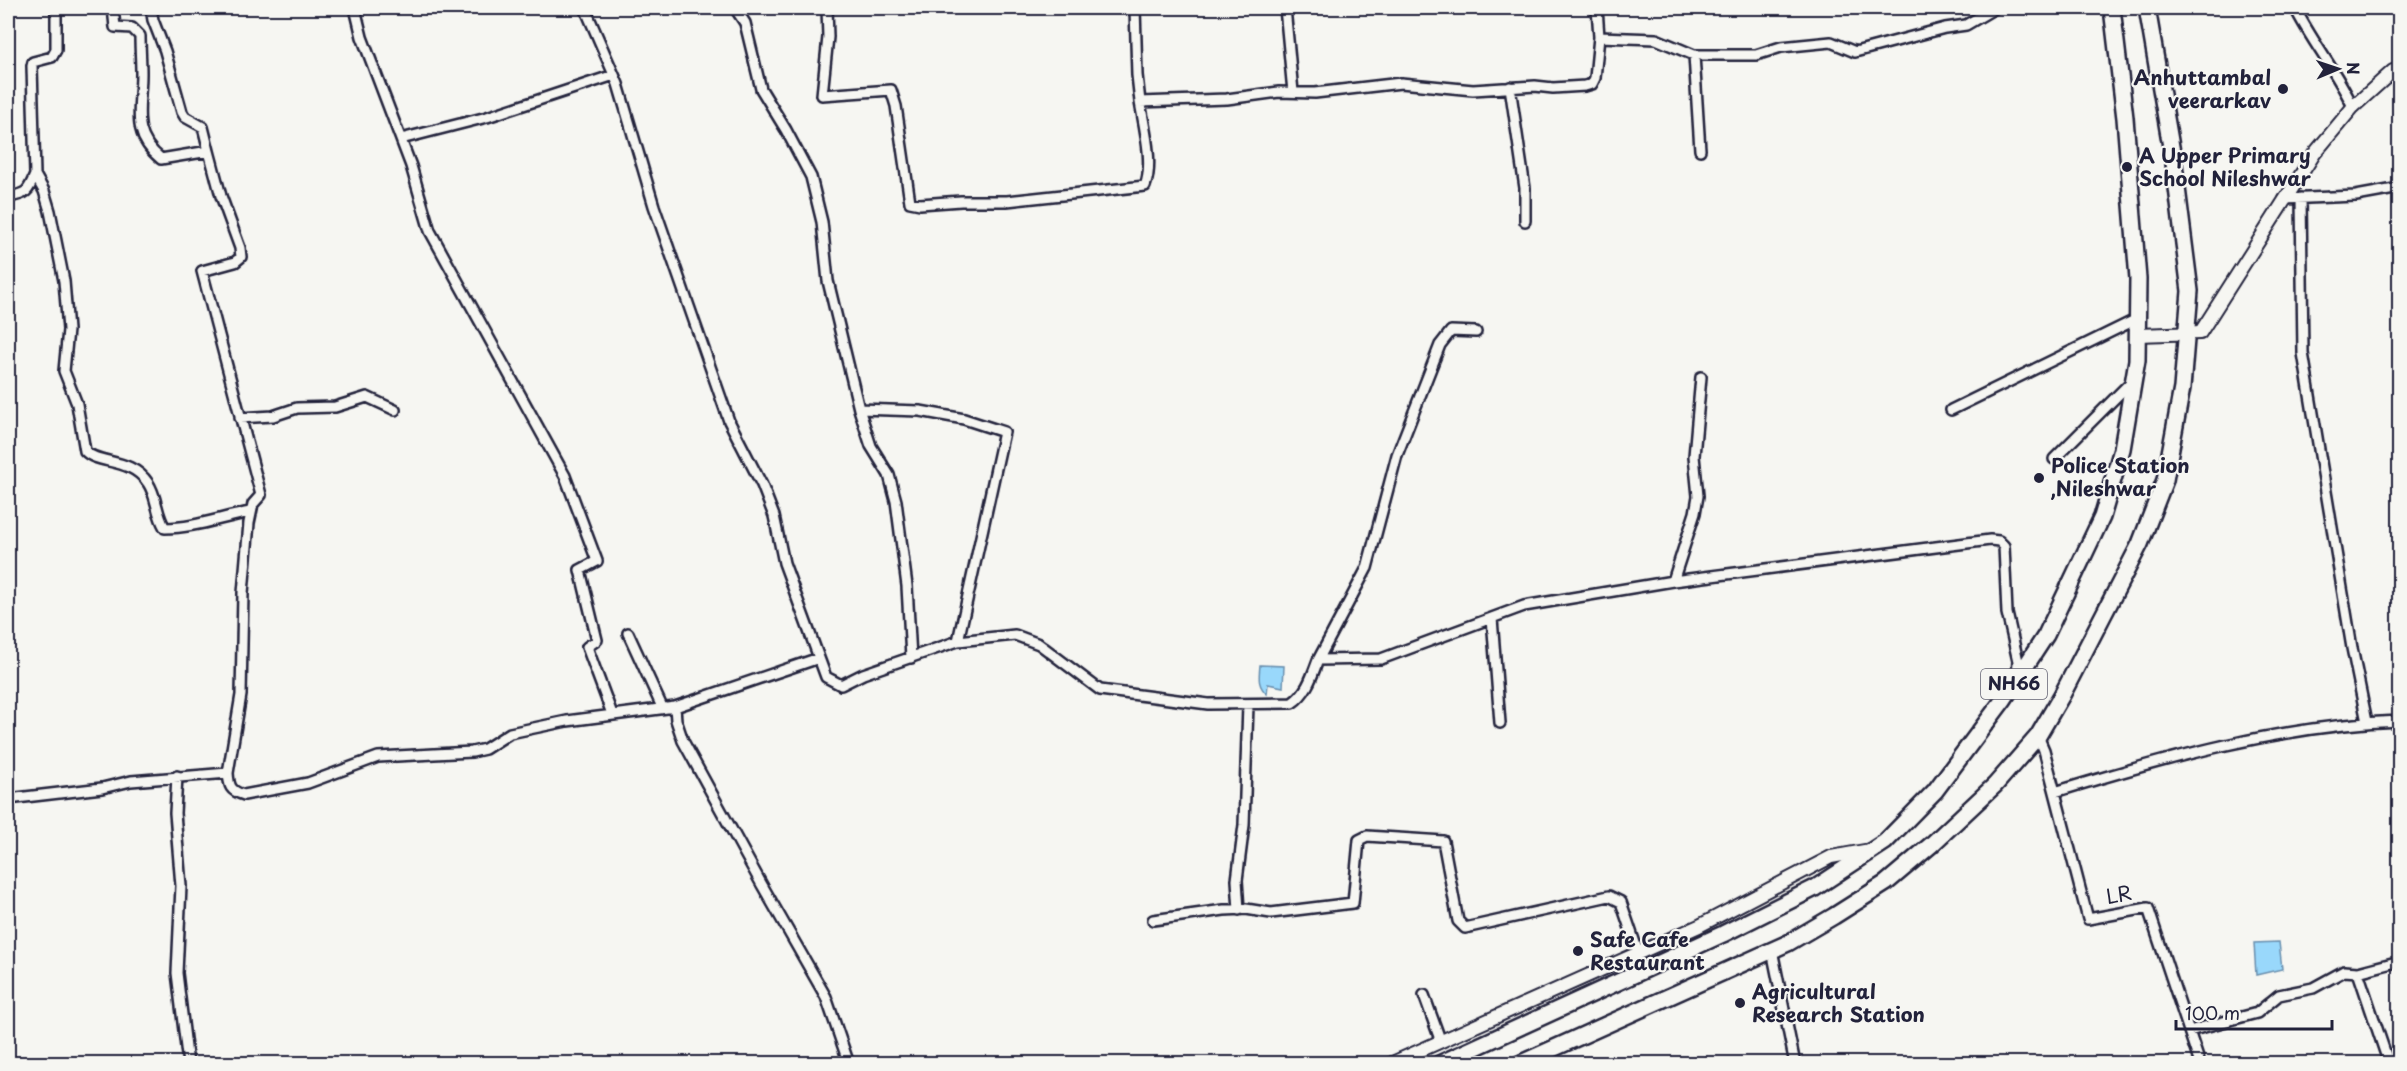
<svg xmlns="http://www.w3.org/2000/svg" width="2407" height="1071" viewBox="0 0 2407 1071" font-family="'Playpen Sans',sans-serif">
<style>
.water{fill:#99d8fb;stroke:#698fae;stroke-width:1.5}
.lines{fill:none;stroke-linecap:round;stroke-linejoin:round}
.minor-casing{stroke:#22223b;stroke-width:14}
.tertiary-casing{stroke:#22223b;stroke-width:16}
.trunk-casing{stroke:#22223b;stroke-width:20}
.minor{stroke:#f6f6f2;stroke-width:9}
.tertiary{stroke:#f6f6f2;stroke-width:12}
.trunk{stroke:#f6f6f2;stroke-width:15}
.poi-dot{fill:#22223b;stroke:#f6f6f2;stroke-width:2}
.labels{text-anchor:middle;stroke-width:4.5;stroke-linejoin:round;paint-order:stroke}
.shield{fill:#f6f6f2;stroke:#626272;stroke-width:1.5}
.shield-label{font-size:18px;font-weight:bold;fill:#22223b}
.poi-label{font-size:20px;font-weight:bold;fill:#22223b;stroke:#f6f6f2;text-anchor:start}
.street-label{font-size:20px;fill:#22223b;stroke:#f6f6f2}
</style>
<rect width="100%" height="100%" fill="#f6f6f2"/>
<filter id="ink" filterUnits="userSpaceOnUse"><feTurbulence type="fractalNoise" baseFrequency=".0167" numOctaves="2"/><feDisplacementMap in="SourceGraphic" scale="12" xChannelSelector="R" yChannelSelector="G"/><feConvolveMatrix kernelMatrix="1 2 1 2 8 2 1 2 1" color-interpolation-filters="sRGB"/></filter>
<g filter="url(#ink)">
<!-- water -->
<path class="water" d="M1260 665 1284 666 1283 687 1268 684 1267 694C1257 685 1259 677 1260 665Z
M2279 942 2282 969 2256 975 2254 943Z"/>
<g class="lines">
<!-- minor casing -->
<g class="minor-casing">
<path id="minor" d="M113 8 115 27 132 28 140 36C140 48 141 61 141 73 141 108 130 134 161 159L209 151 221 196 240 248 241 257 235 262 202 271 261 495 253 504 249 523 243 593 241 695 228 773
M151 8 153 20 165 51 182 112 185 117 203 127 209 151
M355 8 362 37 411 166 430 231 565 476 597 561 580 570 597 640 587 647 612 714
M585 8 618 84 654 206 729 421 762 485 774 516 784 563 819 658
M735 8 745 23 761 89 786 130 811 177 822 222 828 281 859 409 871 446 889 475 896 501 907 586 911 658
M827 8 828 37 822 95 891 90 896 106 910 202 920 204 961 201H1007L1145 186C1154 164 1144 126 1140 102
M1135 8 1137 75 1140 102 1227 99 1279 92 1315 93 1401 83 1473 90 1535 86 1553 88 1585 86 1592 84 1595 78 1599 37 1656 39 1694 55H1756L1781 47 1831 42 1855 52 1945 28 1966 25 1995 8
M1285 8 1293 92
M1597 8 1599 37
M2295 8C2312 42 2337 72 2353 107
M1694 55 1700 150
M1510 87 1525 188V221
M401 139 487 117 614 75
M35 175 44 191 50 211 64 281 68 330 64 371 77 404 85 451C98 465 131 457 148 483 157 496 156 514 165 528 194 528 222 517 251 512
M8 197C27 194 28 192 35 175L32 66 33 62 52 57 56 50V8
M2301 198 2303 353 2352 648 2367 722
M2284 199 2356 196 2400 188
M859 409 920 411 964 419 1004 432 958 641
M1951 410 2137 319
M240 418 273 416 297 408 335 407 367 397 395 410
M2054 459 2133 380
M1673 581 1695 513 1698 496 1694 456 1701 377
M1492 618 1500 723
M628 633 662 707
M1318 660 1367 568 1397 455 1440 345 1451 331 1476 332
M675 707 676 720 683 741 762 885 826 997 849 1064
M2038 736 2044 750 2088 919 2148 908 2200 1064
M177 776 175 813 181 886 177 973 188 1064
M2055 792C2166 758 2282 725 2400 721
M8 799 102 788 131 781 228 773C229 786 230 791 244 795L308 783 378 757 472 752 485 749 510 733 567 721 675 707 819 658 826 677 841 685 863 674 958 641 1015 635 1039 644 1100 690 1208 704 1292 703C1307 693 1312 676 1318 660L1381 659 1524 606 1673 581 1990 540 1999 541 2004 546 2007 613 2018 661 2017 677
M1239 910 1237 880 1244 825 1248 705
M1153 920 1224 910 1246 909 1271 913 1353 903 1359 840 1367 836 1443 841 1458 921 1465 928 1609 896 1621 902 1638 952
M1772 950 1795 1064
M2358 972 2389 1064
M1424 995 1441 1042
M2189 1031 2257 1013 2279 995 2313 988 2344 971 2358 972 2400 961"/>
</g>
<!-- tertiary casing -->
<g class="tertiary-casing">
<path id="tertiary" d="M2137 335 2200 333 2314 154 2353 107 2393 71 2400 70
M1390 1064 1699 926 1831 857 1870 850"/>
</g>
<!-- trunk casing -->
<g class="trunk-casing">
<path id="trunk" d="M1439 1064 1723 934 1815 888 1885 842 1935 791 2004 699 2046 635 2102 517 2122 449 2137 360 2138 279 2125 118 2112 8
M1519 1064 1788 943 1834 916 1886 883 1931 845 1995 785 2038 736 2062 695 2140 544 2165 480 2182 388 2190 291 2174 164 2147 8"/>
</g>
<!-- minor -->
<use href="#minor" class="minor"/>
<!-- tertiary -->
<use href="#tertiary" class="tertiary"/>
<!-- trunk -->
<use href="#trunk" class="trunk"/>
</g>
</g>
<!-- markers -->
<g class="poi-dot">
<circle cx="2283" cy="89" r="6"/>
<circle cx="2127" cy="167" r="6"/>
<circle cx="2039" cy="478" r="6"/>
<circle cx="1578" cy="951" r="6"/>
<circle cx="1740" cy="1003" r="6"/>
</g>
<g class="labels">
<!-- shield labels -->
<rect class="shield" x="1981" y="669" width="66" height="30" rx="4.5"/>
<g class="shield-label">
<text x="2014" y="690">NH66</text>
</g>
<!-- poi labels -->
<g class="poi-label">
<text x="2271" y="85" text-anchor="end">Anhuttambal<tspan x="2271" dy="23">veerarkav</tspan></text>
<text x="2139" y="163">A Upper Primary<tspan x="2139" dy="23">School Nileshwar</tspan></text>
<text x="2051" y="473">Police Station<tspan x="2051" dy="23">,Nileshwar</tspan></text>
<text x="1590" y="947">Safe Cafe<tspan x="1590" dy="23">Restaurant</tspan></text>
<text x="1752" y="999">Agricultural<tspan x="1752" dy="23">Research Station</tspan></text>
</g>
<!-- street labels -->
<g class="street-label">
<text transform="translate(2119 895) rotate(-11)" y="7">LR</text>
</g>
</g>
<!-- margin -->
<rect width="2407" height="1071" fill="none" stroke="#f6f6f2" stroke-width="30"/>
<rect x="15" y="15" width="2377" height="1041" fill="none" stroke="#22223b" stroke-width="2" filter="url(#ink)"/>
<!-- north arrow -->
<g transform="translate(2338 69) rotate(88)" stroke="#f6f6f2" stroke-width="4.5" paint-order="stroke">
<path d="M0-4.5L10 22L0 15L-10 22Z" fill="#22223b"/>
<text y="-9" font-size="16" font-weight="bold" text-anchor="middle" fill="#22223b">N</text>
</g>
<!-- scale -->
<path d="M2176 1020v9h156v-9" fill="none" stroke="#22223b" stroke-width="3"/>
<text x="2185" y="1020" font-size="18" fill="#22223b" stroke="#f6f6f2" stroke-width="4.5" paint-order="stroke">100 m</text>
</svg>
